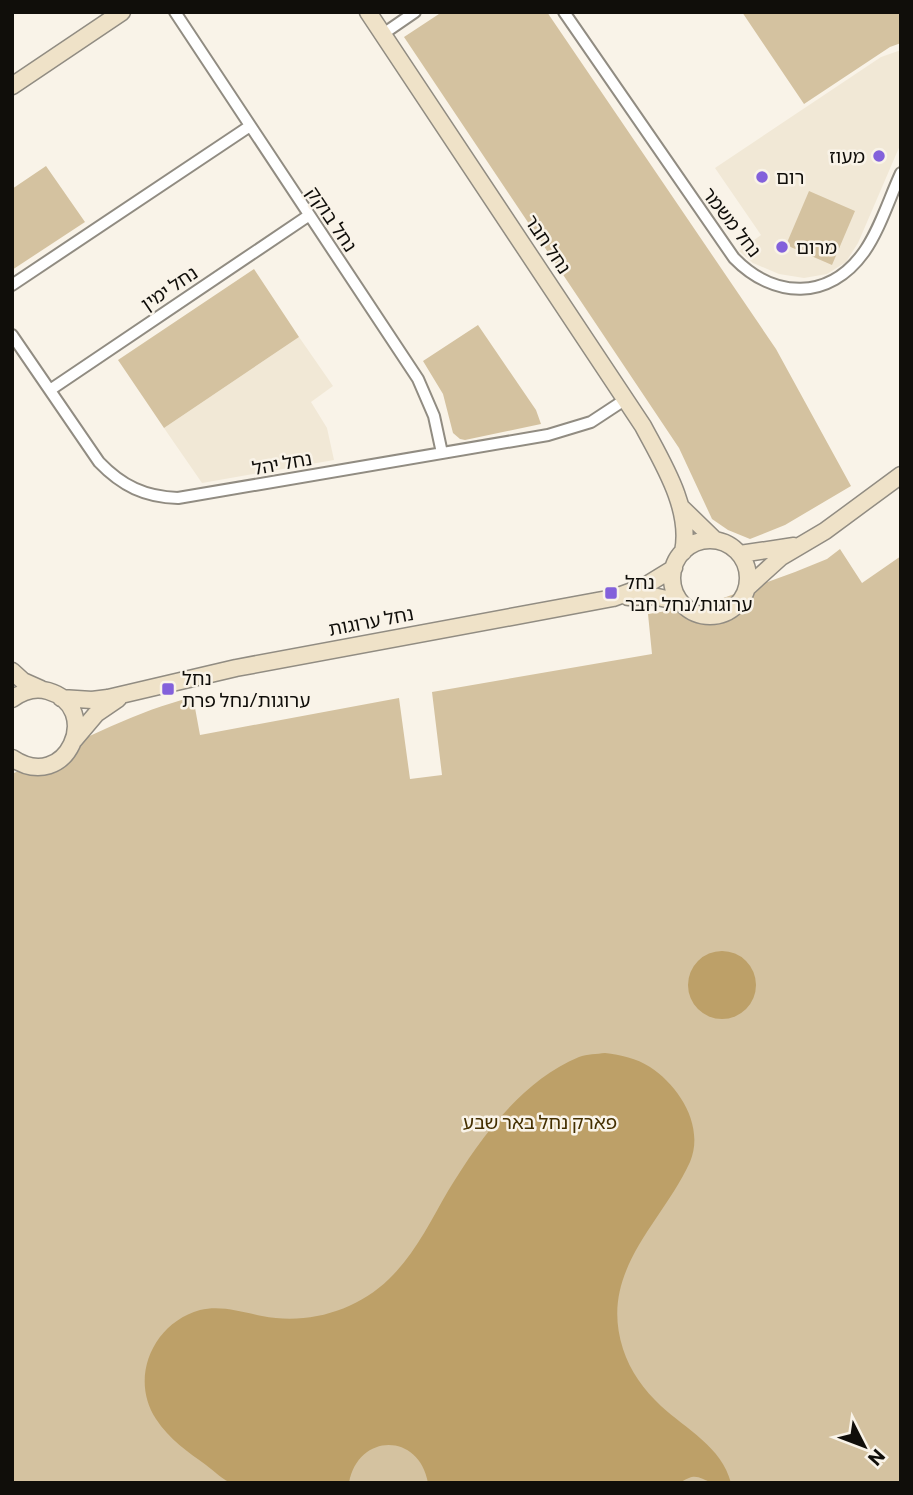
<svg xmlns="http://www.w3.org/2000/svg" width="913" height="1495" viewBox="0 0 913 1495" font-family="Commissioner,'Noto Sans Hebrew',sans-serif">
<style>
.built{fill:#f1e8d6}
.green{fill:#d4c2a0}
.water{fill:#bda068}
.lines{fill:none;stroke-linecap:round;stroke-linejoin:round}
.street-casing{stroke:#918c82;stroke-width:14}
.secondary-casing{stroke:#918c82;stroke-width:19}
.street{stroke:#fff;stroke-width:10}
.secondary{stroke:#efe2c8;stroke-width:16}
.poi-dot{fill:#8361db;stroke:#f9f3e8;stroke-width:2.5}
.labels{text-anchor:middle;stroke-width:5;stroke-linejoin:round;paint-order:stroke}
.poi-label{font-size:19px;fill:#100e0a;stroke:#f9f3e8;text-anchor:start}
.street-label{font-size:19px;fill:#100e0a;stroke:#f9f3e8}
.park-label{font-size:19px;fill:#442f00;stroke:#f9f3e8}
</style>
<rect width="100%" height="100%" fill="#f9f3e8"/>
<!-- built -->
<path class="built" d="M901 50V143L858 243 846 262 827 274 804 278 779 274 753 263 739 251 761 235 715 168 881 57Z
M299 337 333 386 311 402 327 428 334 460 202 483 164 428Z"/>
<!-- green -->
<path class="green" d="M442 12H547L776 349 851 486 785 525 750 539 728 530 712 519 679 448 404 37Z
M742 12H901V43L890 47 804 104Z
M46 166 85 222 12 270V189Z
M809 191 855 211 832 265 786 245Z
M254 269 299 337 164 428 118 360Z
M478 325 536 410 541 424 465 440 460 439 453 433 443 394 423 361Z
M840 549 862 583 901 556V1483H12V774C71 746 129 713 193 697L200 735 399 698 410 779 442 775 432 692 652 654 648 614 704 605 795 572 827 559Z"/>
<!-- water -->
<path class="water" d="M688 985a34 34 0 1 1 68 0a34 34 0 1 1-68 0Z
M605 1053C621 1055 636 1058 650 1067 679 1086 705 1126 690 1162 661 1225 598 1271 623 1349 630 1371 644 1390 661 1406 686 1429 722 1447 731 1483 726 1483 718 1484 713 1483 698 1478 696 1472 680 1483H428C419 1432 358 1433 349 1483 322 1483 296 1483 270 1483 258 1483 244 1485 232 1483 224 1481 214 1471 206 1465 188 1452 169 1439 156 1419 129 1378 153 1323 200 1310 221 1305 242 1312 262 1316 308 1325 356 1311 389 1279 415 1254 430 1222 448 1191 479 1140 521 1081 579 1057 587 1054 597 1054 605 1053Z"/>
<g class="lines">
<!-- street casing -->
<g class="street-casing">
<path id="street" d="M175 12 418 379 434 416 442 453
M564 12 734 258C774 299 829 301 864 252 880 229 889 199 901 173
M383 34 415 12
M12 285 250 126
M12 335 99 462C122 486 145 497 178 498L548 435 591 422 626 399
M50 390 308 216"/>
</g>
<!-- secondary casing -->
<g class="secondary-casing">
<path id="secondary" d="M368 12 643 426C662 462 692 509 683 552
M12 86 122 12
M682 508 715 540
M672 578a38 38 0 1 1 76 0a38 38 0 1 1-76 0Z
M740 554 794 546
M748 587 781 557 825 531 901 475
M628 597 653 596 680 602
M12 671 23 681 41 689
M61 698 92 700 108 698 236 668 613 598 643 587 674 568
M12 699C23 691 35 687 48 691 104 707 67 795 12 758
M74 740 96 714 118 699"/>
</g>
<!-- street -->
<use href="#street" class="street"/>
<!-- secondary -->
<use href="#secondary" class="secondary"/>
</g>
<!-- markers -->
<g class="poi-dot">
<circle cx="879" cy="156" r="7"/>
<circle cx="762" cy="177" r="7"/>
<circle cx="782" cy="247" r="7"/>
<rect x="604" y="586" width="14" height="14" rx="3.5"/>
<rect x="161" y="682" width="14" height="14" rx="3.5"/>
</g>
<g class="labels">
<!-- poi labels -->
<g class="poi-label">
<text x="865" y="163" text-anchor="end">מעוז</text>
<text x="776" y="184">רום</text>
<text x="796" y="254">מרום</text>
<text x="625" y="589">נחל<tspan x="625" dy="22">ערוגות/נחל חבר</tspan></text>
<text x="182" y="685">נחל<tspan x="182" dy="22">ערוגות/נחל פרת</tspan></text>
</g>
<!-- street labels -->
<g class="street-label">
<text transform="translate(332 219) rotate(56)" y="7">נחל בוקק</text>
<text transform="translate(732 222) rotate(52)" y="7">נחל משמר</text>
<text transform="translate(548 244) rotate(56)" y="7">נחל חבר</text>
<text transform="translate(169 288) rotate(-34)" y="7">נחל ימין</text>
<text transform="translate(282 463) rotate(-10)" y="7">נחל יהל</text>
<text transform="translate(371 621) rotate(-11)" y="7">נחל ערוגות</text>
</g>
<!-- park labels -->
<g class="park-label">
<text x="540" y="1129">פארק נחל באר שבע</text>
</g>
</g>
<!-- border -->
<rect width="913" height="1495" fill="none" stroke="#100e0a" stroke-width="28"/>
<!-- north arrow -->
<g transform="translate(864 1446) rotate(132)" stroke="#f9f3e8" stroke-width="5" paint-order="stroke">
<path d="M0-5L12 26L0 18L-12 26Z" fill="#100e0a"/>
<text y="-10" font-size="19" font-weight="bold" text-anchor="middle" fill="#100e0a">N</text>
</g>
</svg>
